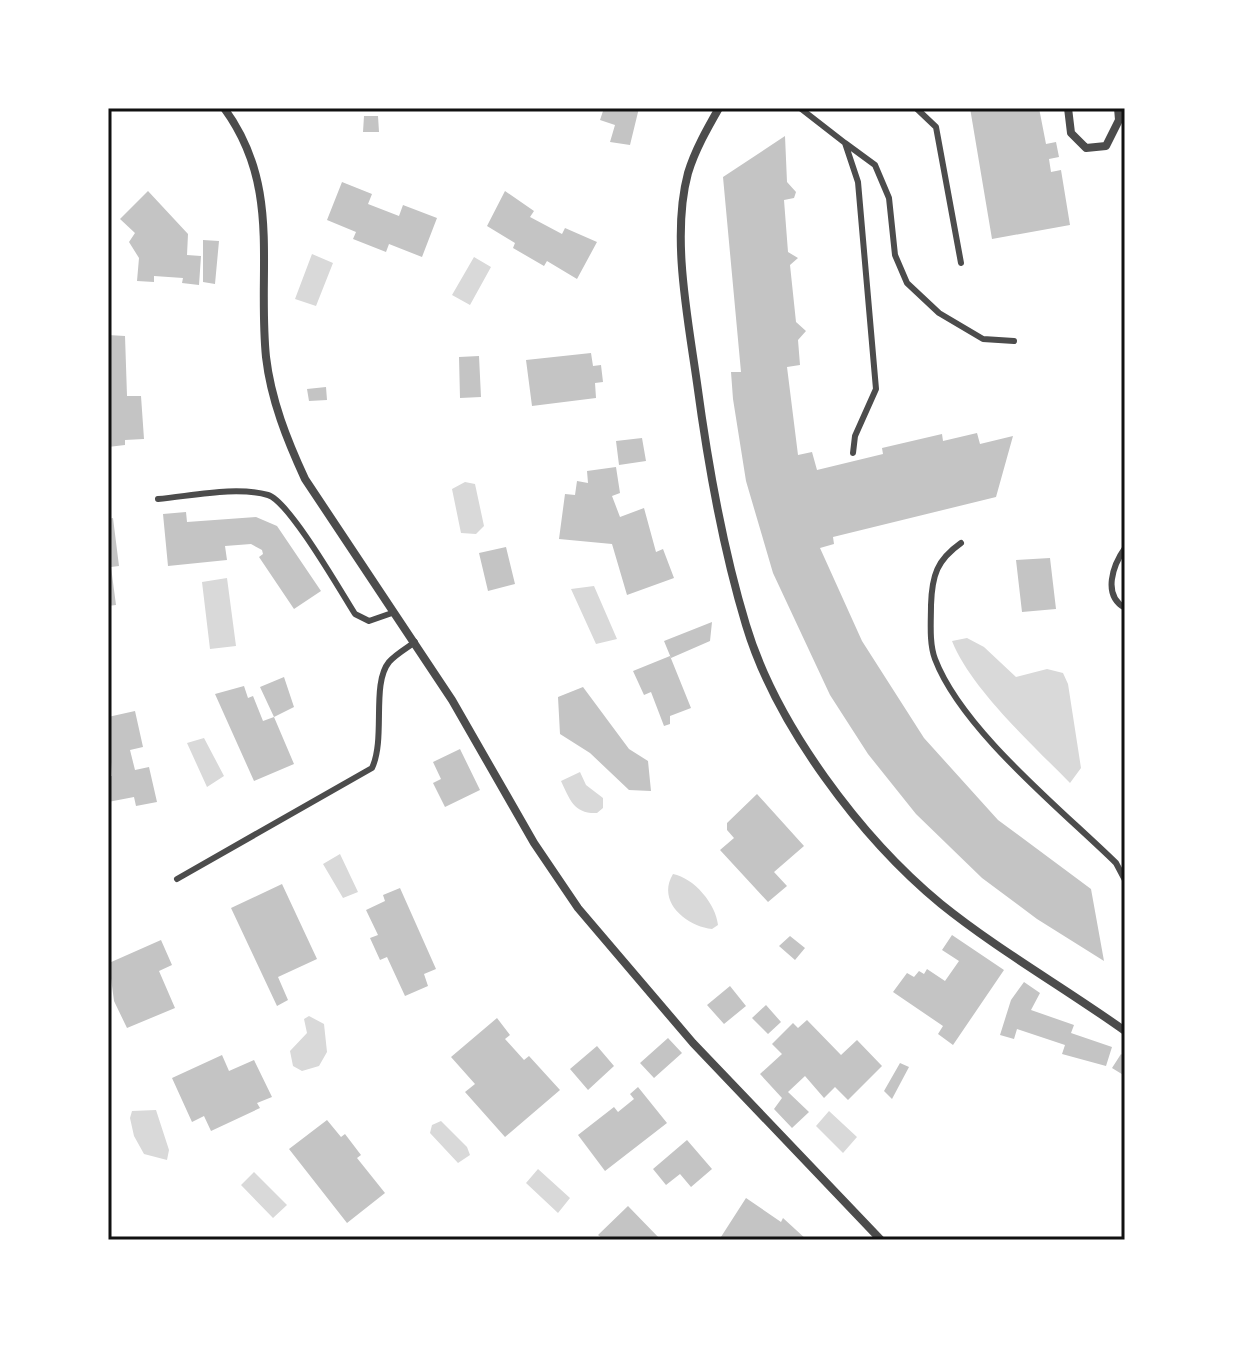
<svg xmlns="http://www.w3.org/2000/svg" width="1233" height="1348" viewBox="0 0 1233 1348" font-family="'DejaVu Sans',sans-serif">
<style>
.water{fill:#d9d9d9}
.building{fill:#c4c4c4}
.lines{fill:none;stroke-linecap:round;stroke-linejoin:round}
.service{stroke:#4c4c4c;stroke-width:6}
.minor{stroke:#4c4c4c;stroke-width:8}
.neatline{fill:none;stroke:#111;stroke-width:3}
</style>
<rect width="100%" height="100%" fill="#fff"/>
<!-- water -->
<path class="water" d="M312 254 333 263 316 306 295 299Z
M474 257 491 267 470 305 452 295Z
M465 482 475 484 484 526 476 534 461 533 452 489Z
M227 578 236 646 210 649 202 582Z
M594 586 617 639 596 644 571 589Z
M967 638 984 647 1016 677 1047 669 1063 673 1068 684 1081 768 1070 783C1033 745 971 689 952 641Z
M204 738 224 776 207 787 187 743Z
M580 772 586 785 603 798V808L597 813C574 814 570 800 561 781Z
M340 854 358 892 343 898 323 864Z
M673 874C694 878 716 904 718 925L712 929C687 926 656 902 673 874Z
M309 1016 324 1024 327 1052 319 1066 302 1071 293 1066 290 1051 307 1033 304 1019Z
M156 1110 169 1150 167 1160 144 1154 134 1136 130 1118 132 1111Z
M829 1111 857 1137 843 1153 816 1126Z
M441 1121 467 1147 470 1155 458 1163 430 1133 432 1125Z
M538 1169 570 1198 558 1213 526 1183Z
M254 1172 287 1205 273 1218 241 1185Z"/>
<!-- building -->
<path class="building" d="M604 108H639L630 145 610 142 615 125 600 120Z
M970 108H1039L1046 144 1056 142 1059 157 1049 159 1051 172 1061 170 1070 225 992 239Z
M364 116H378L379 132H363Z
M785 136 787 182 796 192 794 198 784 200 788 252 798 258 790 265 796 322 806 331 798 340 800 365 787 367 798 455 812 452 817 470 883 454 882 448 942 434 943 441 977 433 980 444 1013 436 996 497 833 537 834 544 820 548 862 641 924 738 998 820 1091 889 1104 961 1037 919 982 878 916 814 868 754 830 695 773 573 746 481 733 399 731 372H741L723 177Z
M342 182 372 194 368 204 399 216 403 205 437 218 422 257 389 244 386 252 353 239 356 232 327 220Z
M148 191 188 234 187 255 201 256 199 285 182 283 183 278 154 276V282L137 281 139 258 129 242 135 233 120 219Z
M505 191 534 211 530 217 562 234 565 228 597 242 577 279 547 261 544 266 513 248 515 243 487 226Z
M203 240 219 241 215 284 203 282Z
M108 335 125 336 127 396H141L144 439 125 440V445L108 447Z
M591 353 593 366 601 365 603 382 595 383 596 398 532 406 526 360Z
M479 356 481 397 460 398 459 357Z
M326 387 327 400 309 401 307 389Z
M642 438 646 461 619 465 616 441Z
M616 467 620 493 612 496 620 517 644 508 656 552 663 549 674 578 627 595 612 544 559 539 565 494 575 495 577 481 588 483 587 471Z
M186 512 187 522 256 517 277 526 321 591 294 609 259 557 263 554 262 550 251 544 225 546 227 560 168 566 163 514Z
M113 518 119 566 111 567 116 605 108 606V519Z
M506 547 515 584 488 591 479 553Z
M1050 558 1056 609 1022 612 1016 560Z
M712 622 710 641 671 658 664 641Z
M670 656 691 708 670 716V724L664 726 651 692 644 695 633 671Z
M284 677 294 707 274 717 260 687Z
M244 686 248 698 253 696 263 721 274 717 294 764 254 781 215 694Z
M583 687 629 749 648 761 651 791 629 790 590 753 560 734 558 697Z
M135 711 143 747 130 750 135 770 149 767 157 802 136 806 134 797 108 802V776H112L108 717Z
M460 749 480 790 445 807 433 783 441 779 433 762Z
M757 794 804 846 774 872 787 886 768 902 720 850 734 838 727 830V823Z
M282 884 317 959 278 977 288 1000 277 1006 231 908Z
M400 888 436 969 424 974 428 986 405 996 387 957 380 960 370 938 378 935 366 910 385 901 383 895Z
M952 935 1004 970 953 1045 938 1034 943 1026 893 992 907 973 914 977 919 971 924 974 927 969 945 981 959 961 942 950Z
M790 936 805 948 795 960 779 946Z
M161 940 172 965 159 971 175 1008 127 1028 114 1001 109 963Z
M1024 982 1040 993 1031 1010 1074 1025 1071 1033 1112 1047 1106 1066 1062 1054 1065 1045 1017 1029 1014 1039 1000 1035 1011 1000Z
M730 986 746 1006 724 1024 707 1005Z
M766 1005 781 1022 768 1034 752 1018Z
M497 1018 510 1035 505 1039 524 1060 529 1056 560 1090 505 1137 465 1092 475 1084 451 1057Z
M807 1020 841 1055 857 1040 882 1066 848 1100 835 1087 824 1098 805 1076 788 1092 809 1112 792 1128 774 1109 782 1098 760 1074 782 1054 772 1044 793 1023 798 1028Z
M668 1038 682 1053 654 1078 640 1063Z
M597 1046 614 1066 588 1090 570 1069Z
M1121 1054 1125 1057V1076L1112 1068Z
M222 1055 229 1071 254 1060 272 1097 257 1103 260 1108 211 1131 204 1116 192 1122 172 1078Z
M900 1063 909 1067 892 1099 884 1091Z
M638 1087 667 1123 605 1171 578 1135 614 1107 618 1112 634 1099 630 1094Z
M327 1120 341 1137 345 1134 361 1155 357 1158 385 1193 347 1223 289 1149Z
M687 1140 712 1169 691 1187 680 1174 666 1185 653 1169Z
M746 1198 781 1222 783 1218 807 1240H719Z
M628 1206 661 1240H604L598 1235Z"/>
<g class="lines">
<!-- service -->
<path class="service" d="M800 108 845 143 858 182 876 389 855 436 853 453
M916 108 936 127 961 263
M845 143 875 165 889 198 895 255 907 283 939 313 983 339 1014 341
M158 499C192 496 235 486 268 495 289 501 341 592 355 614L369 621 392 613
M961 543C937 560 932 575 931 605 931 622 929 643 935 659 962 730 1062 810 1116 863L1125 880
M1125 548C1113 565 1102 595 1125 608
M177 879 372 768C386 738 371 684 389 662 396 654 407 648 415 642"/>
<!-- minor -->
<path class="minor" d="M224 108C282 187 257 267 266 357 271 400 287 440 305 479L452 700 534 843 578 908 693 1043 881 1240
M719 108C707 129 695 150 688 173 671 236 688 319 697 383 708 465 722 546 746 625 776 725 861 838 941 904 998 950 1065 988 1125 1031
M1068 108 1071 133 1086 148 1106 146 1119 120 1118 108"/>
</g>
<!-- border -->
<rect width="1233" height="1348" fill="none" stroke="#ffffff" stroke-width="220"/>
<rect x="110" y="110" width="1013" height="1128" class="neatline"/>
</svg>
